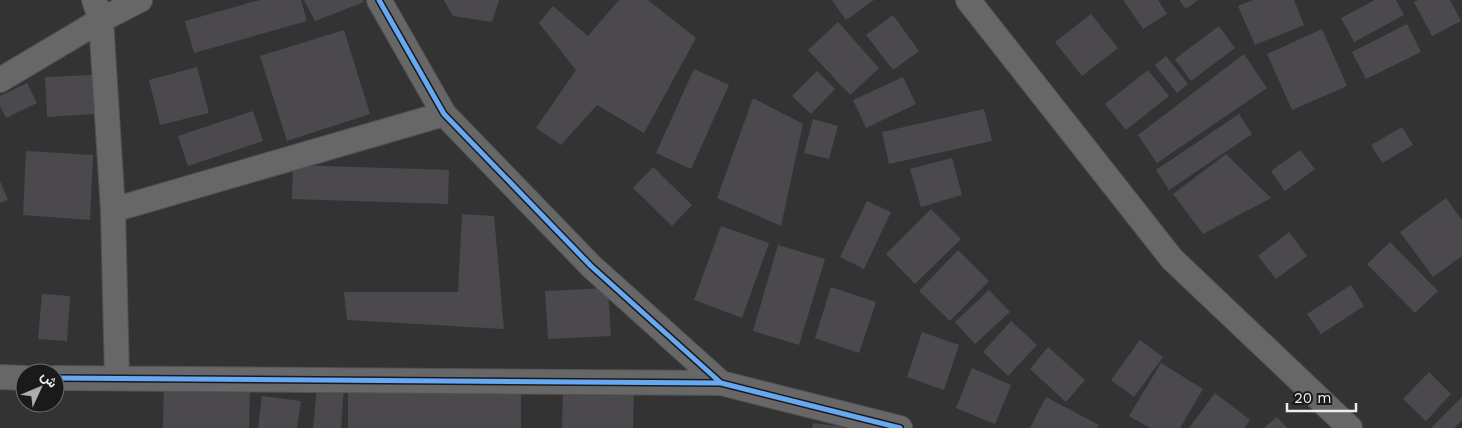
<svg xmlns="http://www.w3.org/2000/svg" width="1462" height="428" viewBox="0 0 1462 428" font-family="'Work Sans',Vazirmatn,sans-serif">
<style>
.building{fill:#4b494e}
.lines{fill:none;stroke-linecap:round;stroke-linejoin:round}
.minor-casing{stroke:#525252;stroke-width:26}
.minor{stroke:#676768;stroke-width:24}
.cycleway-casing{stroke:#1a1a1b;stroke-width:8}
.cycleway{stroke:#66a8f1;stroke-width:5}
</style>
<rect width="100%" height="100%" fill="#333"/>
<!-- building -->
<path class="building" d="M260 0H301L307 21 194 53 185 21Z
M304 0H363L364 2 315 21Z
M444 0H499L492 22 453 16Z
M619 0H648L696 38 644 133 597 105 561 145 536 128 576 70 539 23 553 6 588 36Z
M832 0H874L846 20Z
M1126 0H1158L1167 14 1143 29 1124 1Z
M1179 0H1198L1186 9Z
M1253 0H1294L1304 25 1255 45 1238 6Z
M1375 0H1396L1404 15 1354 42 1341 18Z
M1418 0H1450L1461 21 1432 36 1414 2Z
M1091 14 1118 48 1082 76 1055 42Z
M893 15 919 51 893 70 866 35Z
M838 22 879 68 850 95 808 50Z
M1407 24 1421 52 1366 79 1352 52Z
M1219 26 1235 48 1191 81 1175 59Z
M1322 29 1347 86 1292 110 1267 54Z
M344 30 370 114 287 141 260 56Z
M1244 54 1267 88 1157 163 1138 135Z
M1166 56 1188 84 1177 93 1155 65Z
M197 67 209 113 160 125 149 80Z
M694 69 729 85 691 169 656 153Z
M1148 70 1169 96 1126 130 1105 104Z
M817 71 835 89 811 114 792 96Z
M92 75 94 114 47 117 45 77Z
M903 77 916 104 866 128 853 100Z
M27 83 37 103 6 118 0 106V96Z
M753 98 803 124 781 226 717 198Z
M984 109 992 141 889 164 882 132Z
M253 111 263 141 188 166 178 136Z
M1239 114 1252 134 1169 190 1156 170Z
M813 119 838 126 829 159 804 153Z
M1402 127 1413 145 1382 163 1371 145Z
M1300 150 1315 169 1285 191 1271 171Z
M26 151 93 155 90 220 23 215Z
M1226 154 1271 198 1203 234 1173 194Z
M952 158 962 195 921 207 910 169Z
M293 165 449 170 448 204 292 199Z
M653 167 692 205 672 226 633 188Z
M0 181 8 200 0 203Z
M1446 198 1462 220V256L1433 277 1400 232Z
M867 201 891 212 864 269 840 257Z
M931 209 961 239 915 284 886 254Z
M462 214 494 216 504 329 347 320 344 292H458Z
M721 226 769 243 742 318 694 300Z
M1289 232 1307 256 1276 279 1258 256Z
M1390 242 1438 291 1415 313 1367 264Z
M778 245 825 259 799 345 753 331Z
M958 250 989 281 950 321 919 291Z
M1351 285 1364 306 1321 334 1307 314Z
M831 287 876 302 859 353 815 338Z
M608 288 611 336 548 339 545 291Z
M989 290 1010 312 975 344 955 322Z
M42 294 70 296 67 341 38 339Z
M1011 321 1037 345 1008 376 983 352Z
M922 332 959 345 944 390 907 377Z
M1140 340 1163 357 1134 397 1111 380Z
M1048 347 1085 380 1066 402 1030 369Z
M1161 363 1203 389 1180 428H1150L1129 416Z
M972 368 1011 385 995 424 956 408Z
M1429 372 1451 394 1426 421 1403 399Z
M164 381 250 384 249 428H163Z
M317 386 344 388 341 428H313Z
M563 388 634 390 633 428H562Z
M521 389V428H348V391Z
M1215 393 1250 420 1244 428H1189Z
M262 396 301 401 297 428H258Z
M1046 397 1099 425 1097 428H1030Z
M1462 397V420L1454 428H1431Z
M1277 417 1287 428H1264Z
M813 423 844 427 843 428H812Z"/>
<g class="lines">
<!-- minor casing -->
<g class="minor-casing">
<path id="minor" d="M94 0 101 20 113 210 117 378
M379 0 444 114 591 266 721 383 900 428
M968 0 1172 259 1350 428
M0 80 101 20 140 0
M113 210 444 114
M0 377 25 378
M55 378 721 383"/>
</g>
<!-- minor -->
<use href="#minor" class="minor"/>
<!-- cycleway casing -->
<g class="cycleway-casing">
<path id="cycleway" d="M379 0 444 114 591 266 721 383 900 428
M55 378 721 383"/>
</g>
<!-- cycleway -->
<use href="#cycleway" class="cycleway"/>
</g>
<!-- north arrow -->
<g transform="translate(40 388) rotate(46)"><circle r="24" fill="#1a1a1b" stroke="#6e6e70"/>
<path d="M0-4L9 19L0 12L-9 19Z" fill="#acacad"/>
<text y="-8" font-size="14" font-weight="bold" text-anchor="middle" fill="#ededef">ش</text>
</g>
<!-- scale -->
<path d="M1287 403v8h69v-8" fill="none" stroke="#ededef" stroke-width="2.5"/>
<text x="1294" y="403" font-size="15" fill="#ededef" stroke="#1a1a1b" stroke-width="4" paint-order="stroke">20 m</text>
</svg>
